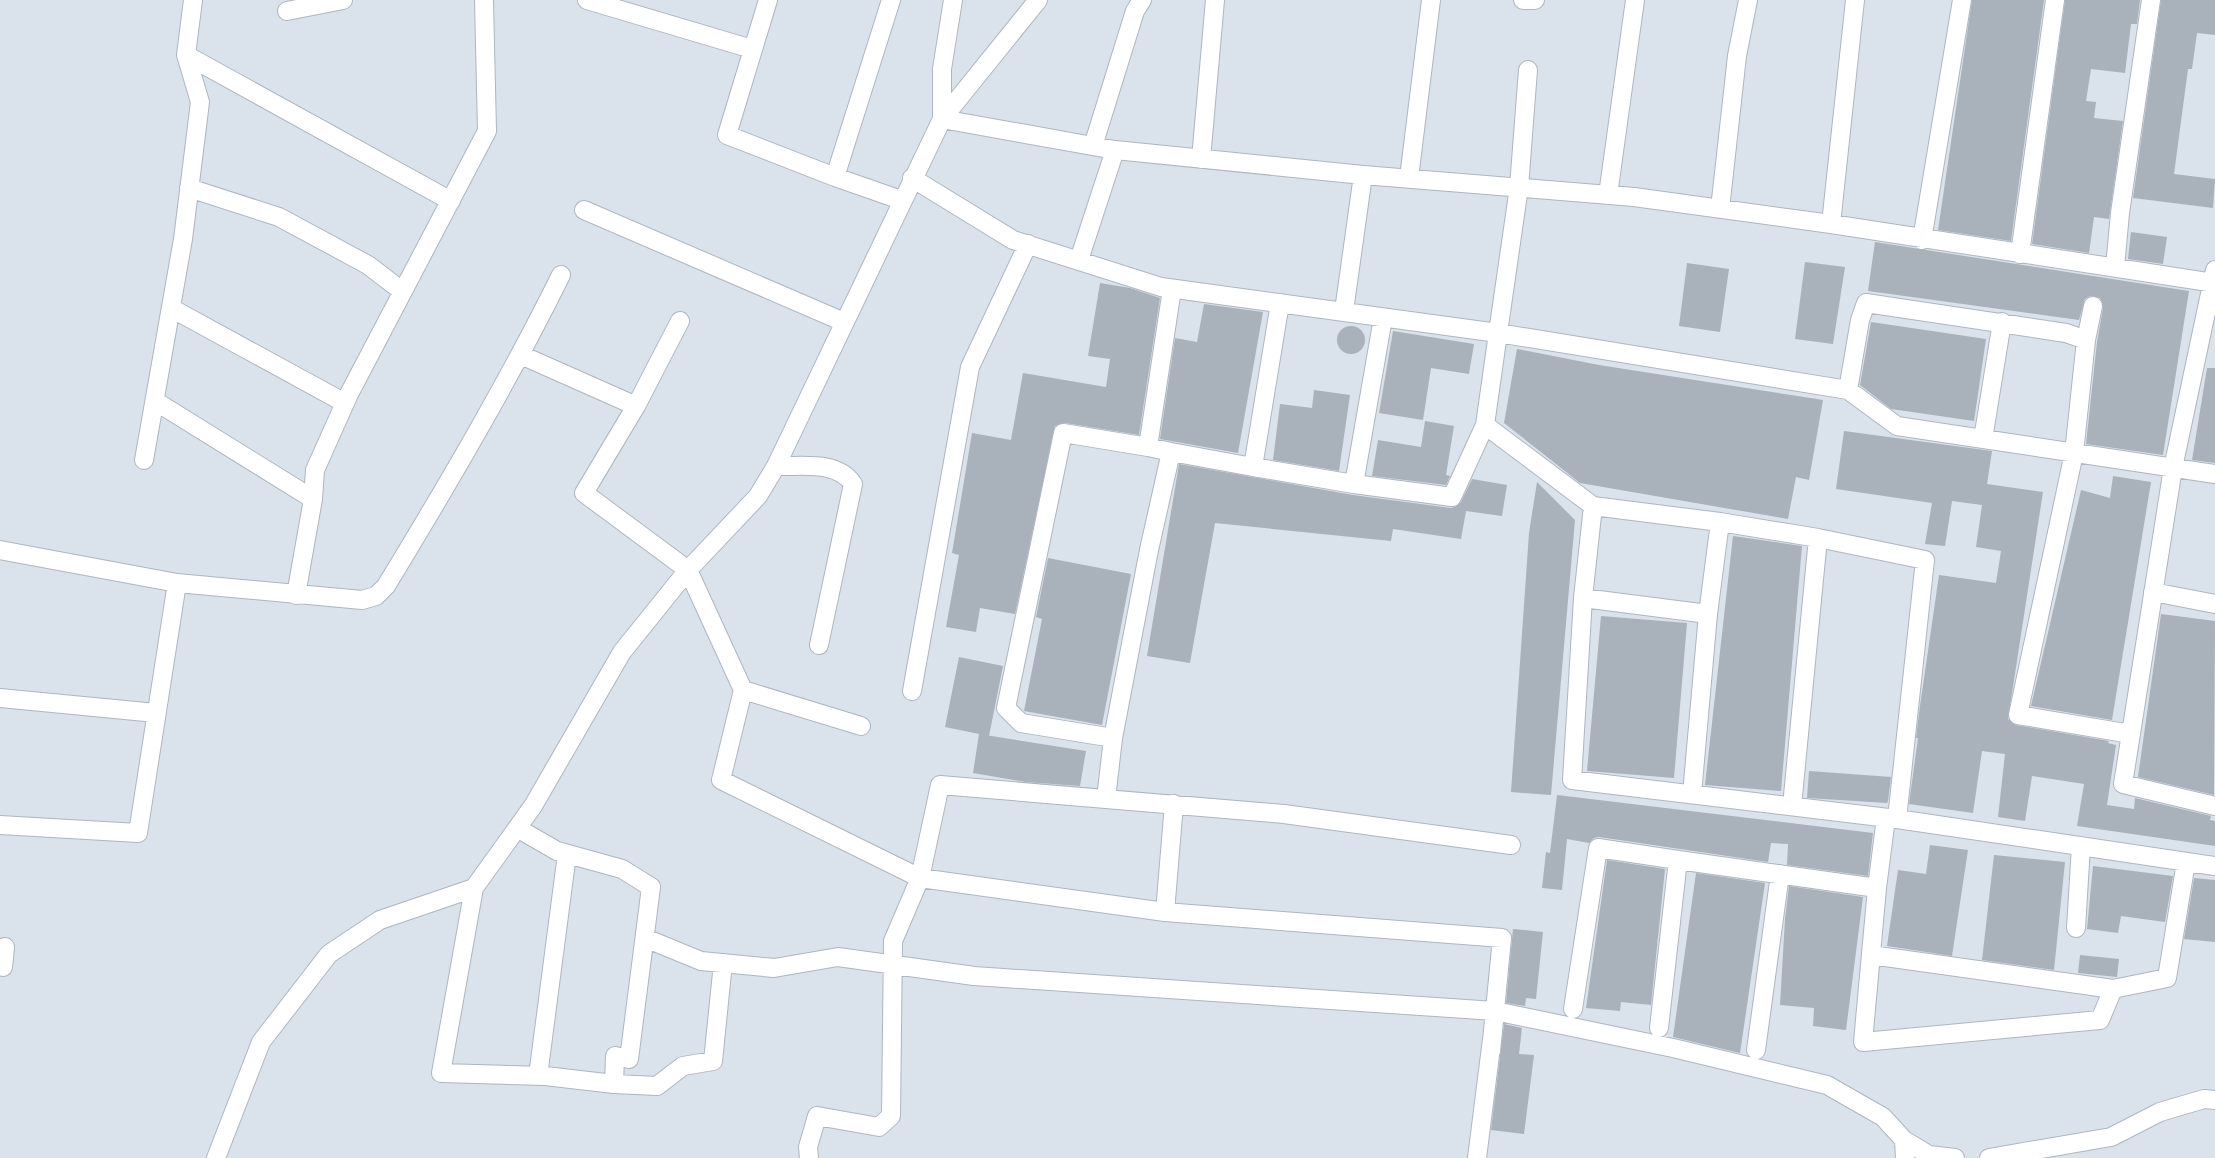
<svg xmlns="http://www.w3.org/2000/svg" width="2215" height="1158" viewBox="0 0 2215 1158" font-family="Overpass,sans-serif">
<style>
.building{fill:#a9b1ba}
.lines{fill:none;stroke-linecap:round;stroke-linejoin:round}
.minor-casing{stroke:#aeb6bf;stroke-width:20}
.minor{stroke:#fff;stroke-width:18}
</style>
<rect width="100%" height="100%" fill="#dae2eb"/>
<!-- building -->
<path class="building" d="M1972 0H2044L2011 241 1938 230Z
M2065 0H2140L2137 24H2131L2125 73 2091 69 2086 101 2096 102 2094 118 2123 121 2109 219 2094 217 2089 253 2032 244Z
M2161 0H2215V35L2197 33 2192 69H2188L2174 174 2215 179 2213 208 2133 198Z
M2131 232 2167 237 2163 264 2128 259Z
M1875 242 2189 291 2163 455 2086 444 2097 342 2103 308 2100 298 2090 296 2085 299 2079 320 1868 291Z
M1805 262 1845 267 1833 344 1795 339Z
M1687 263 1729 269 1720 332 1679 326Z
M1100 283 1130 288 1160 298 1139 435 1065 423 1055 426 1015 614 980 608 976 632 946 627 959 555 952 553 972 433 1011 440 1023 373 1106 387 1110 359 1088 356Z
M1204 304 1263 312 1238 453 1160 439 1175 338 1197 342Z
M1871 322 1986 339 1974 421 1891 409 1860 385Z
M1337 340a14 14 0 1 1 28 0a14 14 0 1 1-28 0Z
M1393 331 1474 344 1469 374 1431 368 1423 420 1379 413Z
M1517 349 1599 365 1823 400 1809 480 1796 477 1788 519 1580 483 1504 423Z
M2207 368H2215V463L2192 460Z
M1314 390 1350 395 1339 471 1273 460 1280 404 1312 408Z
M1425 421 1454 426 1446 475 1450 476 1446 485 1372 476 1378 440 1421 447Z
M1844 431 1992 451 1987 484 2043 492 2008 719 2016 725 2109 741 2108 743 2116 745 2107 805 2134 809 2135 798 2211 816 2210 820 2215 821V846L2077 826 2084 784 2032 776 2025 821 1998 817 2005 754 1982 751 1973 813 1909 804 1918 738H1916L1920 706 1939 575 1996 583 2001 551 1976 547 1982 505 1952 501 1945 546 1925 544 1932 503 1836 489Z
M1179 464 1353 495 1451 508 1457 506 1461 502 1472 479 1507 485 1502 516 1466 511 1461 539 1393 529 1391 541 1215 523 1190 663 1147 656Z
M2113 476 2151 482 2112 720 2031 706 2081 490 2110 498Z
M1537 482 1575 520 1551 795 1511 792 1529 533Z
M1733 536 1802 546 1781 791 1705 785Z
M1048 558 1131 574 1102 725 1024 711 1042 619 1036 617Z
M2161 614 2215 621 2214 795 2138 777Z
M1601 616 1687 623 1674 778 1587 771Z
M959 657 1003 666 989 736 945 727Z
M979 734 1086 751 1080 786 1026 782 973 773Z
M1809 771 1891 777 1888 801 1887 803 1807 798Z
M1557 795 1873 833 1868 876 1787 865 1788 844 1771 843 1768 862 1599 837 1594 838 1589 843 1567 839 1562 890 1542 888 1546 852 1550 853Z
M1930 845 1968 850 1952 956 1887 946 1898 870 1926 874Z
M1994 855 2065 862 2054 970 1982 960Z
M1607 860 1665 869 1651 1005 1621 1002 1620 1011 1586 1008Z
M2093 866 2173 876 2165 922 2121 916 2118 933 2087 929Z
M1696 873 1765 883 1740 1053 1673 1037Z
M2194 878 2215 880V942L2184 939Z
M1789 886 1863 897 1846 1030 1813 1026 1814 1008 1780 1005 1785 919Z
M1513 929 1543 932 1536 999 1526 998 1525 1006 1506 1003Z
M2080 955 2119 959 2117 977 2078 973Z
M1504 1024 1522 1028 1519 1054 1534 1055 1524 1134 1491 1130Z"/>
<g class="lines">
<!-- minor casing -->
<g class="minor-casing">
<path id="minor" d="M587 0 752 49
M768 0 727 135 835 177 901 200
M953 0 942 69V119L1115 150
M1523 0H1535
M287 11 343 0
M186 55 451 201
M1528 70 1519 187 1498 333 1848 390 1897 426 2215 474
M1093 146 1135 11 1142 0
M1201 159 1215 0
M835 177 891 0
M912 178 1013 240 1161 287 1498 333 1485 425 1593 506 1583 598 1572 780 1897 819 2215 866
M1409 178 1431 0
M189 188 279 217 368 265 402 291
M1608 195 1635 0
M1720 209 1737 56 1748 0
M584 210 844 322
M1831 224 1855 0
M1922 240 1962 0
M2020 254 2055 0
M1079 260 1115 150 1363 175 1634 197 1831 224 2215 283
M2115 267 2120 213 2151 0
M2215 270 2173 468 2123 784 2215 806
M1280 303 1253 467 1354 484
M2093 306 2086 340 2074 453 2018 715 2131 734
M171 308 345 403
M1344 311 1363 175
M1383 318 1354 484 1452 497 1485 425
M680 321 636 406 584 493 688 570 743 690 721 780 920 878 1165 912 1502 938 1491 1051 1495 1011
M521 355 636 406
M1848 390 1860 320 1866 303 2066 333 2086 340
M155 401 313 499
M1983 439 2002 322
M1171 452 1253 467
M144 460 183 239 200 102 186 55 193 0
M776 466C802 467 837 460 853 484L819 645
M1720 522 1818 538 1792 806
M1818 538 1925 560 1897 819
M0 550 177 583
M2153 592 2215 604
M296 595 313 499 315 470 349 394 487 131 484 0
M1583 598 1708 614 1720 522 1593 506
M743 690 861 726
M912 691 970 367 1028 244
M0 698 156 713
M1113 738 1149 550 1171 452 1148 447
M1692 794 1708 614
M1106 799 1113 738 1021 723 1006 708 1063 433 1148 447 1172 289
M0 825 138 833 177 583 362 600 376 596 386 586C448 484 508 382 561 275
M474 888 441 1073 545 1076 614 1084 615 1056 629 1059 651 887 622 869 557 851 517 828
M1165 912 1174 804
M2076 928 2081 846
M645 938 701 961 774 968 838 957 974 976 1495 1011 1673 1048 1827 1085 1883 1117 1904 1140 1905 1158
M1871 955 2113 989 2100 1020 1863 1042 1877 888
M0 966 3 967 5 947
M2113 989 2167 978 2186 862
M1573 1009 1598 848 1678 860
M1659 1028 1678 860 1877 888 1886 818
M1756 1050 1780 874
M538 1076 567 854
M614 1084 657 1086 683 1066 713 1061 723 963
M1904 1140 1929 1155 1955 1158
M216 1158 261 1042 329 954 380 920 474 888 533 806 622 652 688 570 758 496 776 466 942 119 1038 0
M809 1158 808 1147 817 1116 879 1127 891 1116 893 941 920 878 940 785 1284 814 1511 845
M1477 1158 1492 1039
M1989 1158 2111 1137 2160 1112 2204 1099 2215 1100"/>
</g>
<!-- minor -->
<use href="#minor" class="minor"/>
</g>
</svg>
